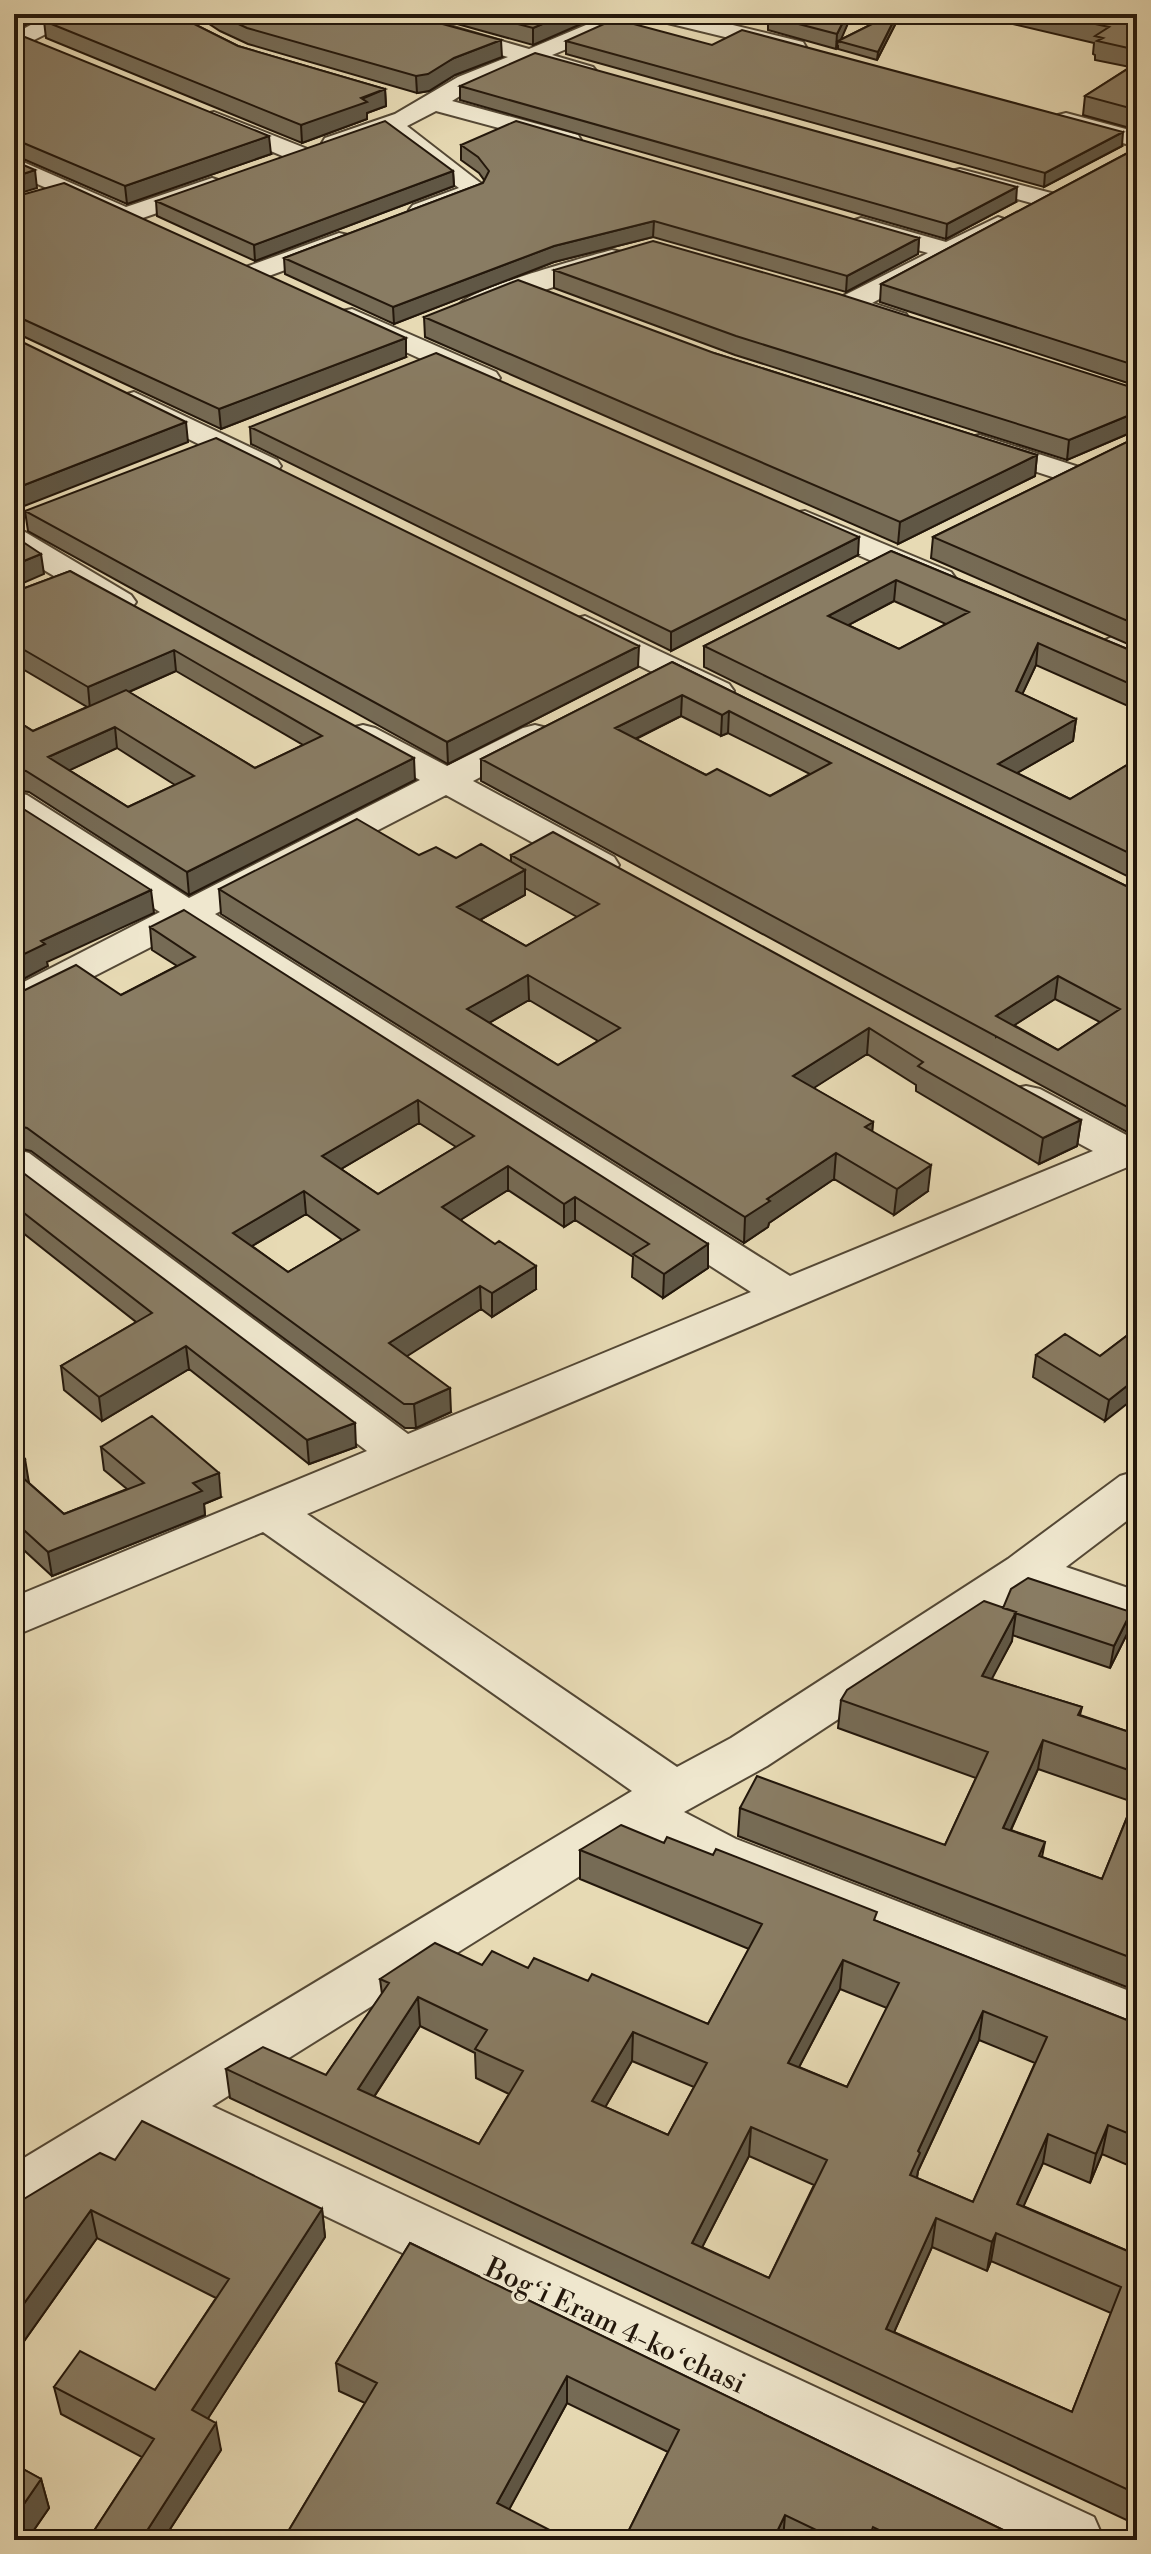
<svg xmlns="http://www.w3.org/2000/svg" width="1151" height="2554" viewBox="0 0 1151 2554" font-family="'Libre Bodoni',serif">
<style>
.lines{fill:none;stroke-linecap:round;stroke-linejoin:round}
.minor-casing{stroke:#544835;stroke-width:4}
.minor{fill:#efe7ce;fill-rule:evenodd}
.wall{fill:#766b55;stroke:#23170b;stroke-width:2;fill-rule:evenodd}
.shaded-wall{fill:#605745;stroke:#23170b;stroke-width:2}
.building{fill:#897c63;stroke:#23170b;stroke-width:2;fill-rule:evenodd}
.labels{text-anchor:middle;stroke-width:6;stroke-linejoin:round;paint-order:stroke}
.near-street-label{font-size:28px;fill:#23170b;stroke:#efe7ce}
</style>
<rect width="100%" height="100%" fill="#e7dab4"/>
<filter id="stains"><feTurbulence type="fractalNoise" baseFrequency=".0025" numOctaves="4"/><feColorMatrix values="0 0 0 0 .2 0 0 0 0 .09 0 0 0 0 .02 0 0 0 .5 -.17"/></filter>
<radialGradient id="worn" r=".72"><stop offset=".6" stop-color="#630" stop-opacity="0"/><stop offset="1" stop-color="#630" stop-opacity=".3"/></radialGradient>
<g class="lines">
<!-- minor casing -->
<g class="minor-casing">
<path id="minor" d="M51 14H79L76 19 14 50V34Z
M374 14H409L529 49 612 14H641L618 28 552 55 593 67 597 72 593 77 585 79 531 64 474 87 452 101 578 135 581 140 578 145 569 147 436 111 407 126 487 188 479 198 422 218 413 215 409 210 413 205 459 188 386 134 334 150 325 148 322 143 325 138 395 114 458 77 508 57 377 19Z
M648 14H687L803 42 806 47 803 52 795 54 651 19Z
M214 112 310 150 313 155 310 160H292L206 124 202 119 206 114Z
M1066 113 1137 132V147L1058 125 1054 120 1058 115Z
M14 158 126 207 212 178 221 181 225 186 221 191 128 223 14 174Z
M960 169 1055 194 1059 199 1055 204 1046 207 951 181 948 176 951 171Z
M998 217 1007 220 1011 225 1007 230 958 257 944 258 941 266 872 303 906 314 910 320 906 326C885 331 859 317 839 310L835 304 839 298 928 253 852 231 848 226 852 221 861 218 946 242Z
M339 233 348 235 352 241 348 247 255 281 246 279 242 273 246 267Z
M612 250 621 252 625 258 621 264 483 311H463L459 305C471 288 586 257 612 250Z
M352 309 496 372 500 378 496 384 486 387 476 384 342 323 338 317 342 311Z
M134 392 277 460 281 466 277 472 266 475 255 472 124 407 120 401 124 395Z
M979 435 1082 468 1086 474 1082 480 1071 483 969 450 964 444 969 438Z
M805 511 951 572 956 579 951 586 940 589 929 586 794 527 790 520 794 513Z
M14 530 25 532 131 595 136 602 131 609 120 612 109 609 14 552Z
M585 616 729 684 734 691 729 698 717 701 705 698 573 633 569 626 573 619Z
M1137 625V649L1109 661 1097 658 1092 651 1097 644Z
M363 725 375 728 447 766 523 728 535 725 547 728 552 735 547 742 473 781 614 857 619 865 614 873 601 876 588 873 446 795 215 914 790 1276 1093 1151 1012 1107 1006 1098 1012 1089 1026 1086 1040 1089 1130 1137 1137 1135V1163L307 1514 677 1767 731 1738 1008 1559 1120 1476 1137 1471V1513L1066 1567 1137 1591V1628L1030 1593 767 1766 684 1812 736 1839 1137 1994V2043L698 1869 639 1839 212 2106 1094 2517 1104 2540H1000L161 2137 35 2215 14 2223V2164L632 1791 263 1532 14 1636V1597L367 1451 14 1183V1149L29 1153 408 1434 751 1292 186 929 28 1010 14 1014V987L160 912 14 819V792L27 795 189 898 420 780 351 742 346 735 351 728Z"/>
</g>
<!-- minor -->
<use href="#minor" class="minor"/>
</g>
<!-- wall -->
<path class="wall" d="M14 14H45L20 28 14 27Z
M194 14H406L502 57 455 75 429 91 417 93 248 44 220 31Z
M421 14H604L533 45Z
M852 14 840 40 892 14H898V19L877 60 838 49V45L836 49 768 30V16Z
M970 14H1137V130L1083 115 1085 96 1130 67 1095 60V55L1093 54 1094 43Z
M180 17 238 46 385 89 386 106 367 113V119L302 143 46 38 44 21Z
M14 35 271 154 127 204 14 155Z
M566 41 712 45 1122 146 1044 187 566 54Z
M460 86 1016 202 946 239 460 100Z
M461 145 919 238 918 254 846 292 653 237 554 262 394 324 285 274 284 258 483 183 484 180 479 173 461 160Z
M1137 148V386L880 302 881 284Z
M453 171 454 186 255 261 157 216 156 201Z
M14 197 406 357 221 429 14 332Z
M554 270 1137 389V430L1067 460 735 355 554 288Z
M424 317 714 353 1037 455 1035 476 898 544 425 337Z
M250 427 858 555 671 651 251 444Z
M1137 437V648L931 558 933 537Z
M25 511 638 667 448 764 28 531Z
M891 551 1137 653V710L1036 665 1022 694 1076 719 1073 741 1017 773 1070 799 1137 759V881L704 667V646ZM894 601 946 624 899 649 848 625Z
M70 571 415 780 189 895 29 792 14 790V719L33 731 87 707 14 664V592ZM176 671 303 745 255 768 129 692ZM117 748 175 785 128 807 69 770Z
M672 662 1126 886 1137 1128 1127 1132 481 781V759ZM681 716 721 736 728 733 810 774 770 796 706 775 636 739ZM1055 999 1100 1022 1058 1050 1014 1025Z
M419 855 511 862V855L1081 1120 1077 1146 1039 1164 916 1091V1085L867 1054 813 1088 873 1122 872 1131 928 1191 894 1215 834 1179 769 1223 768 1227 744 1243 221 914 219 889ZM525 888 577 917 526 946 480 920 525 895ZM529 1000 598 1041 558 1065 489 1023Z
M150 927 708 1244V1268L663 1298 632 1277 633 1257 575 1220 564 1227 508 1190 460 1220 536 1289 492 1317 481 1309 406 1356 451 1412 416 1428H405L31 1151 14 1147V993L121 995 177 966 152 950ZM419 1123 456 1147 378 1194 341 1169ZM306 1214 342 1240 288 1272 252 1246Z
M14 1166 356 1447 309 1464 189 1369 102 1421 64 1390 61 1366 136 1322 23 1233 14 1238Z
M1137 1328 1105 1421 1033 1377 1036 1355 1100 1356Z
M101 1447 221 1497 204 1504 205 1515 52 1576 14 1541V1449L29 1483 64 1514 127 1489 104 1470Z
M1003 1608 1127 1634 1110 1668 1012 1635V1641L991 1679 1082 1707 1080 1715 1135 1734 1137 1728V1991L738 1836 740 1808 945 1845 976 1778 838 1728 841 1700ZM1038 1769 1133 1802 1102 1879 1042 1857 1045 1842 1011 1830Z
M664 1843 876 1921 1137 2024V2169L1102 2154 1090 2183 1043 2163 1023 2206 1137 2255V2525L230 2098 226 2069 326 2075 382 1994 380 1979 482 1965 528 1968 588 1981 708 2024 749 1949 580 1879V1850ZM840 1989 887 2008 847 2087 799 2067ZM420 2026 475 2053 476 2078 509 2094 479 2144 374 2097ZM979 2040 1035 2063 973 2202 917 2178 918 2171ZM632 2061 694 2087 668 2135 605 2107ZM749 2156 814 2185 769 2278 702 2247ZM932 2247 987 2271 991 2261 1111 2313 1072 2412 894 2332Z
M115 2160 322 2209 325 2237 208 2418 221 2450 163 2540H88L142 2457 61 2414 54 2387 155 2390 216 2298 97 2238 22 2344 14 2338V2205Z
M410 2243 1024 2540H624L668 2452 567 2403 509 2509 283 2540 365 2403 339 2391 336 2363Z
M14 2464 41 2479 49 2508 27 2540H21L14 2534Z"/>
<!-- shaded-wall -->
<path class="shaded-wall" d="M18 14H45L20 28Z
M566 14H604L533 45V28Z
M847 14H852L840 42 838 41 836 49 837 34Z
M897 14H898V19L877 60 878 52Z
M501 40 502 57 455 75 429 91 417 93 416 76 454 58Z
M385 89 386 106 367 113V119L302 143 301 125Z
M1123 132 1122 146 1044 187 1045 173Z
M269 136 271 154 127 204 125 186Z
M35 170 37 188 14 195V177Z
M453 171 454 186 255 261 254 245Z
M1017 187 1016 202 946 239 947 224Z
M654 221 653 237 554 262 394 324 393 307 554 246Z
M919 238 918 254 846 292 847 276Z
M406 338V357L221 429 219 409Z
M1137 412V430L1067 460 1069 440Z
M186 422 188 442 14 510V489Z
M1037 455 1035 476 898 544 900 522Z
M859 537 858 555 671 651V632Z
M41 554 44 574 14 587V565Z
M896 580 894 601 826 637 828 616Z
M1038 643 1036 665 1014 712 1016 691Z
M639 646 638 667 448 764 447 742Z
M174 650 176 671 90 709 88 687Z
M682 695 681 716 615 749V728Z
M729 711 728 733 721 736 722 715Z
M1076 719 1073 741 996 785 998 764Z
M115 727 117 748 51 779 48 757Z
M414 758 415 780 189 895 187 872Z
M525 870V895L458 932 457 907Z
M151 890 154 913 47 962 48 966 14 984V959L41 941Z
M528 975 529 1000 468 1035 467 1009Z
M1058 976 1055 999 996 1037V1016Z
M869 1028 867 1054 792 1102 793 1076Z
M418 1100 419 1123 324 1179 322 1156Z
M1137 1107V1128L1127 1132 1131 1109Z
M1081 1120 1077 1146 1039 1164 1043 1138Z
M873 1122 871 1148 865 1127Z
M836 1153 834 1179 769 1223 768 1227 744 1243 745 1217 767 1199Z
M931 1165 928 1191 894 1215 897 1189Z
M508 1166V1190L443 1231 442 1207Z
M304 1191 306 1214 235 1256 233 1233Z
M575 1197V1220L564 1227V1204Z
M20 1210 23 1233 14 1238V1213Z
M708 1244V1268L663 1298 664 1274Z
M536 1266V1289L492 1317V1293Z
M480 1286 481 1309 390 1367 389 1343Z
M186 1346 189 1369 102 1421 99 1397Z
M1137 1378V1396L1105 1421 1109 1400Z
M450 1388 451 1412 416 1428 414 1404Z
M355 1423 356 1447 309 1464 307 1440Z
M25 1459 29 1483 14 1486V1465Z
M219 1473 221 1497 204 1504 205 1515 52 1576 48 1552 193 1483Z
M1016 1612 1012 1641 978 1705 982 1676Z
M1131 1612 1127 1634 1110 1668 1114 1646Z
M1043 1740 1038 1769 999 1856 1003 1828Z
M843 1960 840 1989 786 2092 788 2063Z
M418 1997 420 2026 360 2118 358 2089Z
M983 2011 979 2040 918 2171 916 2182 910 2175 918 2151Z
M633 2032 632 2061 592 2130V2101Z
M1108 2125 1102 2154 1090 2183 1096 2154Z
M751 2127 749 2156 690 2271 692 2243Z
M1048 2134 1043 2163 1012 2232 1017 2204Z
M322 2209 325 2237 196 2437 192 2410Z
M91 2210 97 2238 22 2344 15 2316Z
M936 2218 932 2247 883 2357 886 2329Z
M996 2233 991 2261 987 2271 992 2242Z
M567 2376V2403L498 2530 497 2503Z
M216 2423 221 2450 163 2540H141Z
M41 2479 49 2508 27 2540H24L17 2514Z
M785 2515 783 2540H773Z"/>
<!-- building -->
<path class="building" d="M56 14H177L180 17 238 46 385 89 361 98 367 102 301 125 44 21Z
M217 14H406L501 40 454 58 428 74 416 76 247 28Z
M480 14H566L533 28Z
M773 14H847L837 34 768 16Z
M892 14H897L878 52 838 41Z
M1050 14H1137V50L1097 41 1103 38 1095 36 1109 27Z
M615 19 712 45 742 30 1123 132 1045 173 566 41Z
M14 35H20L269 136 125 186 14 139Z
M535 53 1017 187 947 224 460 86Z
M1137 63V110L1085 96Z
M385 121 453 171 254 245 156 201Z
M516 121 919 238 847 276 654 221 554 246 393 307 284 258 483 183 489 171 478 157 461 145Z
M1137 148V366L881 284Z
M14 161 35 170 14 177Z
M64 183 406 338 219 409 14 315V197Z
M653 241 839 294 1137 389V412L1069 440 736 336 554 270Z
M518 280 714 353 1037 455 900 522 424 317Z
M14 338 186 422 14 489Z
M436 353 859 537 671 632 250 427Z
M1137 437V625L933 537Z
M216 438 639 646 447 742 25 511Z
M14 536 41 554 14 565Z
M891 551 1137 653V687L1038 643 1016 691 1076 719 998 764 1070 799 1137 759V857L704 646ZM896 580 969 612 899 649 828 616Z
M70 571 414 758 187 872 26 771 14 769V719L33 731 126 690 255 768 322 736 174 650 88 687 14 644V592ZM115 727 194 776 128 807 48 757Z
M672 662 1126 886 1137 888V1107L1131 1109 481 759ZM682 695 722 715 729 711 831 763 770 796 717 769 706 775 615 728ZM1058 976 1120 1009 1058 1050 996 1016Z
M14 803 151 890 41 941 45 944 14 959Z
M357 819 419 855 436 847 456 858 481 844 525 870 457 907 526 946 599 904 511 855 553 832 1081 1120 1043 1138 918 1066 923 1062 869 1028 793 1076 873 1122 865 1127 931 1165 897 1189 836 1153 767 1199 770 1201 745 1217 219 889ZM528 975 620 1028 558 1065 467 1009Z
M184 910 708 1244 664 1274 633 1254 649 1244 575 1197 564 1204 508 1166 442 1207 495 1244 499 1241 536 1266 492 1293 480 1286 389 1343 450 1388 414 1404H404L27 1128 14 1125V993L25 990 76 965 121 995 195 957 150 927ZM418 1100 474 1136 378 1194 322 1156ZM304 1191 359 1230 288 1272 233 1233Z
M14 1166 355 1423 307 1440 186 1346 99 1397 61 1366 152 1313 20 1210 14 1213Z
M1137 1328V1378L1109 1400 1036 1355 1065 1334 1100 1356Z
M152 1416 219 1473 193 1483 202 1491 48 1552 14 1521V1470L64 1514 144 1483 101 1447Z
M14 1449 25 1459 14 1465Z
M1028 1578 1131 1612 1114 1646 1015 1613 1016 1612 1003 1608 1011 1589Z
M984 1601 1016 1612 982 1676 1082 1707 1078 1715 1135 1734 1137 1728V1773L1043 1740 1003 1828 1045 1842 1039 1856 1102 1879 1137 1793V1960L740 1808 757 1776 945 1845 988 1752 841 1700 847 1690Z
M621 1825 664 1843 667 1837 713 1855 716 1849 877 1912 874 1920 1137 2024V2137L1108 2125 1096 2154 1048 2134 1017 2204 1137 2255V2494L226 2069 263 2047 326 2075 389 1983 380 1979 435 1943 482 1965 492 1951 528 1968 534 1958 588 1981 592 1974 708 2024 762 1924 580 1850ZM843 1960 899 1983 847 2087 788 2063ZM418 1997 487 2030 475 2049 523 2071 479 2144 358 2089ZM983 2011 1047 2037 973 2202 910 2175 920 2153 918 2151ZM633 2032 707 2063 668 2135 592 2101ZM751 2127 827 2160 769 2278 692 2243ZM936 2218 992 2242 996 2233 1121 2287 1072 2412 886 2329Z
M142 2121 322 2209 192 2410 216 2423 141 2540H88L154 2439 54 2387 80 2351 155 2390 229 2279 91 2210 15 2316 14 2205 100 2153 115 2160Z
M410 2243 1024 2540H900L873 2527 868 2540H837L785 2515 773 2540H624L679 2430 567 2376 497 2503 569 2540H283L377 2383 336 2363Z
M14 2464 41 2479 17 2514 14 2512Z"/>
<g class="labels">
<!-- near-street labels -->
<g class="near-street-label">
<text transform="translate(616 2325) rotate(25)" y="10">Bogʻi Eram 4-koʻchasi</text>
</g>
</g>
<!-- margin -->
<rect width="1151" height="2554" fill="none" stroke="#e7dab4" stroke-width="48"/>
<rect x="16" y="16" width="1119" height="2522" fill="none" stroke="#23170b" stroke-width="4"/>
<rect x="24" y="24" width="1103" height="2506" fill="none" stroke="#23170b" stroke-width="2"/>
<rect width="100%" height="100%" filter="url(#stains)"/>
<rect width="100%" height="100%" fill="url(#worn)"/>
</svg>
